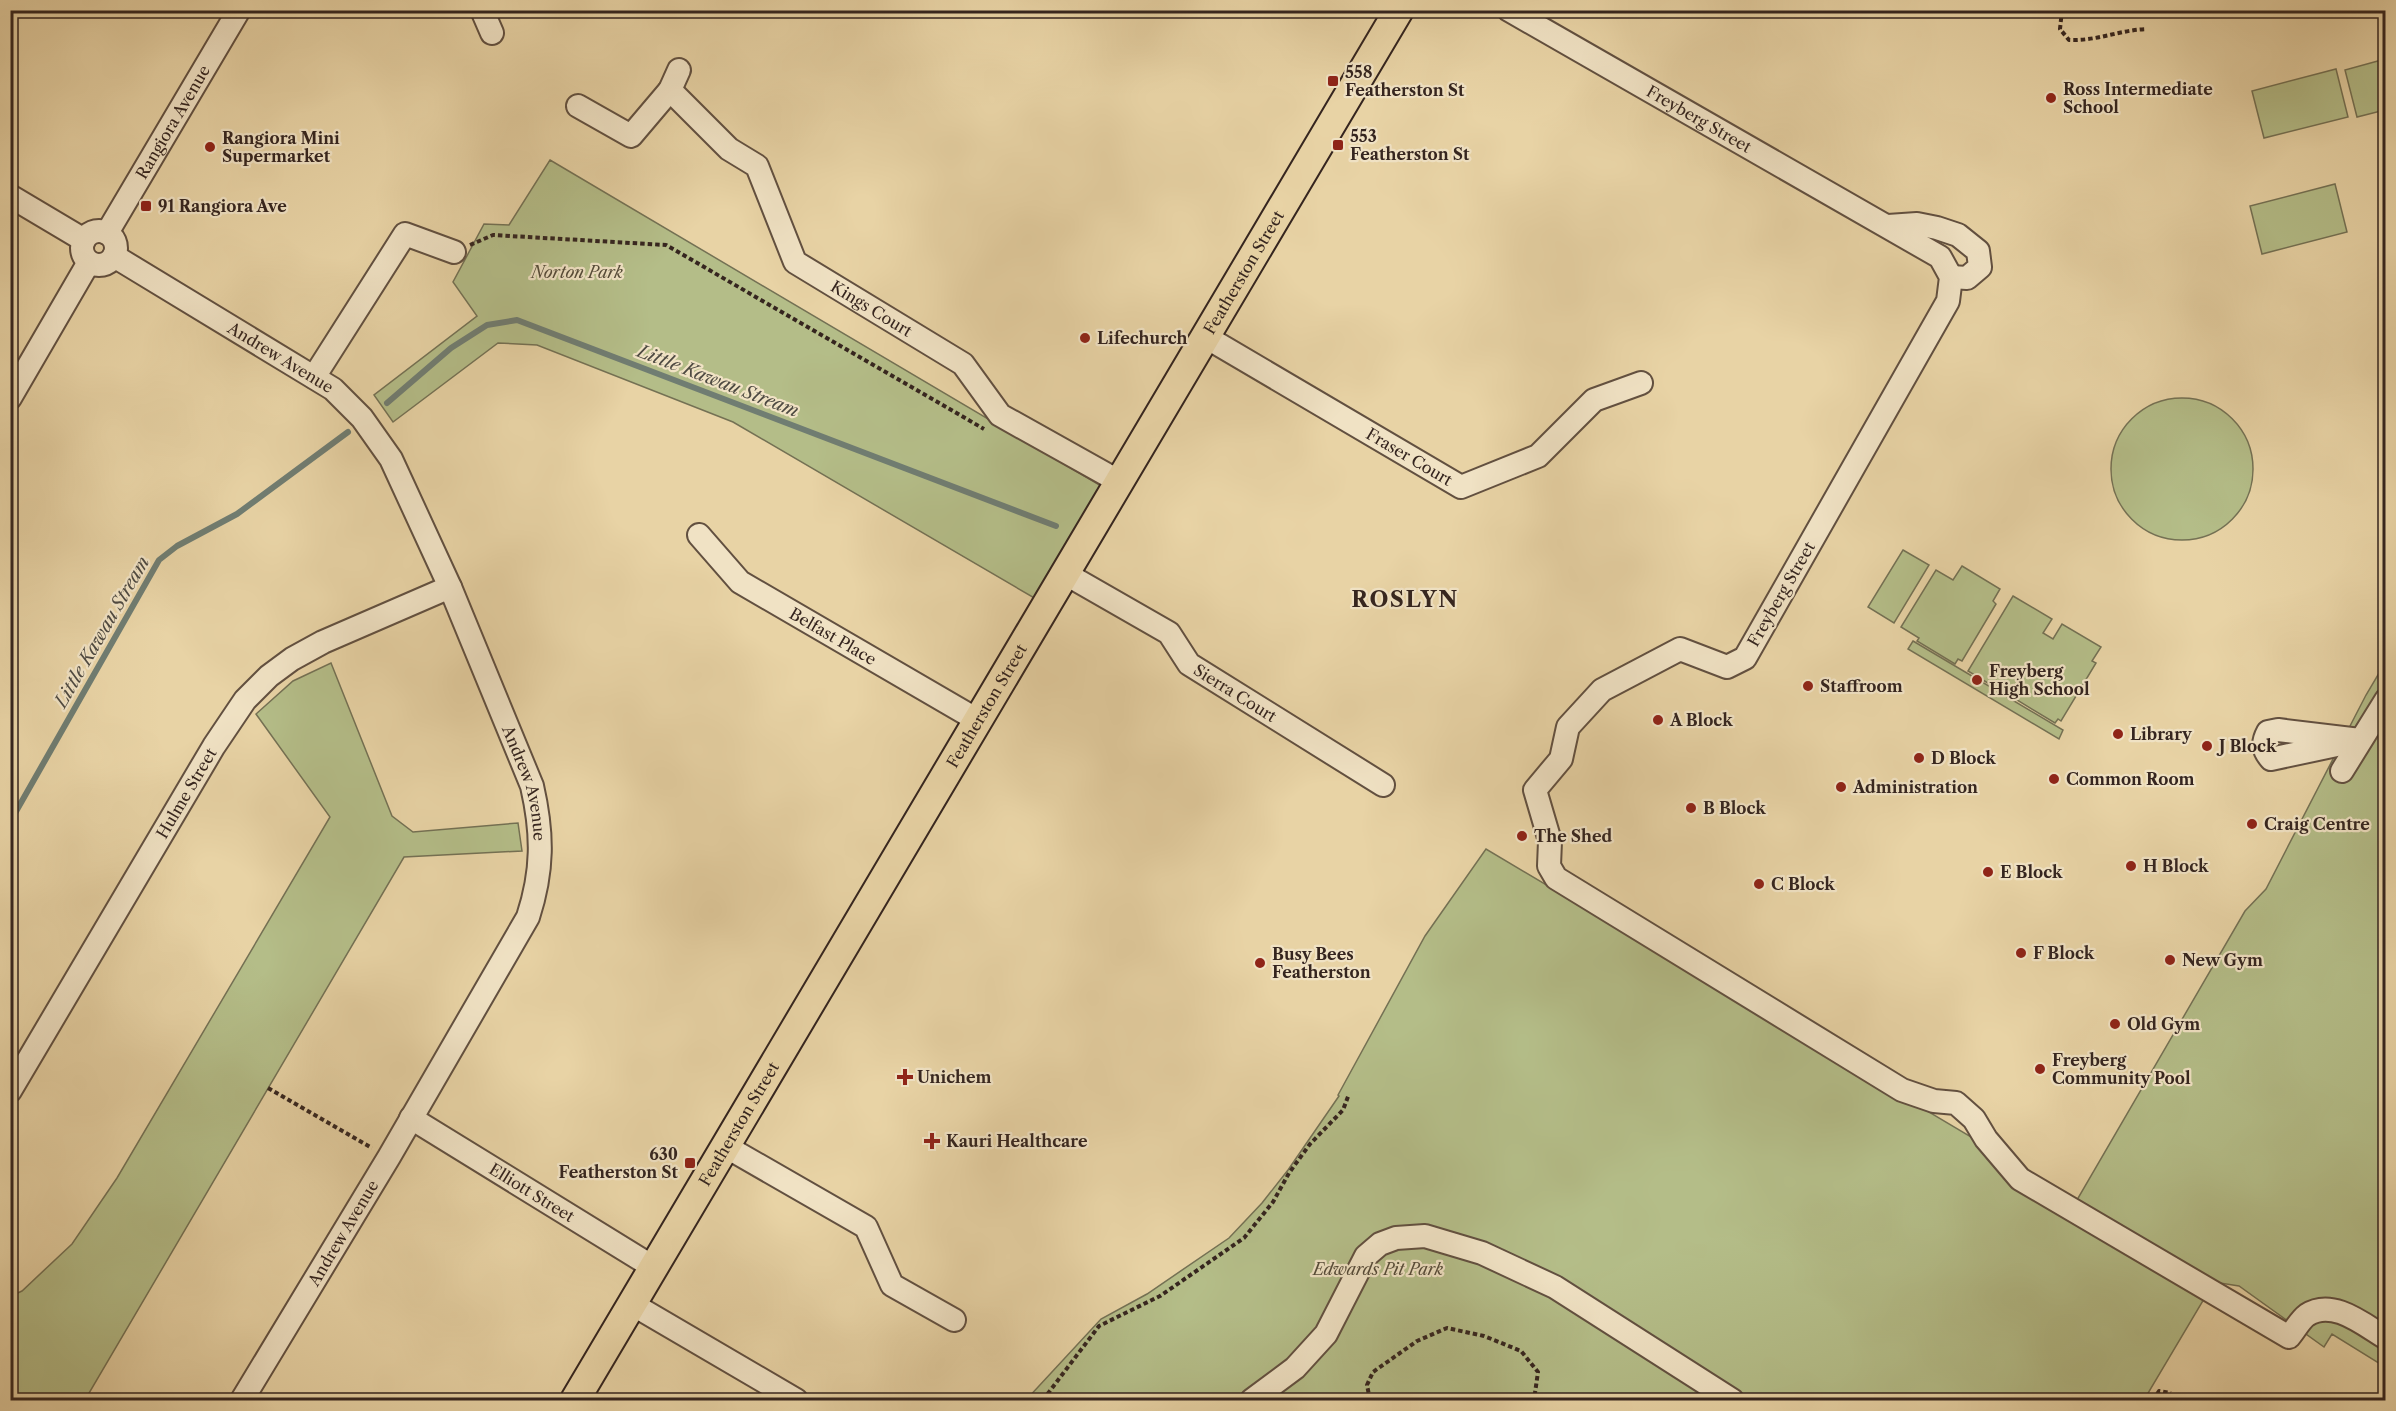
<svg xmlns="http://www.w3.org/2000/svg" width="2396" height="1411" viewBox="0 0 2396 1411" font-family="'Libre Caslon Text',serif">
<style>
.green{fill:#b4bd88;stroke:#747154;stroke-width:1.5}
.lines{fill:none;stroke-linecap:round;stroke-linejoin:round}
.stream{stroke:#707d72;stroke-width:6}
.minor-casing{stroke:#625040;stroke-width:26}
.major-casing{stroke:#35251f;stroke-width:32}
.path{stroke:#35251f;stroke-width:4;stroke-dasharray:4.5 3;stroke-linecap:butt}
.minor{stroke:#f0e2c4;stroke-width:22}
.major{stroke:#e8d3a5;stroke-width:28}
.poi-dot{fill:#8f2418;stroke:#f0e2c4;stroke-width:2}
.labels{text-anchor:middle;stroke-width:4.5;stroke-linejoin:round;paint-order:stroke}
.poi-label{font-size:16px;font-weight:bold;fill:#35251f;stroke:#f0e2c4;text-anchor:start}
.street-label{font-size:16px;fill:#35251f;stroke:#f0e2c4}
.park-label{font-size:16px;font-style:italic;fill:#554b39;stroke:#f0e2c4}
.water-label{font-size:18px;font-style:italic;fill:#4e4a42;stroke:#f0e2c4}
.district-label{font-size:22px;font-weight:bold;letter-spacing:1.5px;fill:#35251f;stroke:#f0e2c4}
</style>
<rect width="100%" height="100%" fill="#e8d3a5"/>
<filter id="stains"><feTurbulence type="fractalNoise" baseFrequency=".00333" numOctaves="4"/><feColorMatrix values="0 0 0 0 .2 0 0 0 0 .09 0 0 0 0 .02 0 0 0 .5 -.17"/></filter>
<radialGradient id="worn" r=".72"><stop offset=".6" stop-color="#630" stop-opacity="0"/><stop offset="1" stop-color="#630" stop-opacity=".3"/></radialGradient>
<!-- green -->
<path class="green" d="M2385 59V110L2357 117 2345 70Z
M2336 69 2348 117 2264 138 2252 91Z
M550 160 1103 487 1036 599 733 422 537 345 498 343 393 422 374 395 477 316 453 282 484 224 509 225Z
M2335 184 2347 232 2262 254 2250 206Z
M2111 469a71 71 0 1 1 142 0a71 71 0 1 1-142 0Z
M1903 550 1929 565 1894 623 1868 607Z
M1962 566 2000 589 1993 601 1996 604 1962 661 1958 659 1955 664 1917 641 1919 638 1901 627 1936 570 1953 580Z
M2013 596 2052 619 2043 633 2053 639 2062 624 2101 647 2092 661 2096 663 2061 721 2058 719 2055 723 2017 700 2018 697 2009 691 2006 694 1968 671Z
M1913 641 2063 730 2059 739 1908 649Z
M331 663 392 816 413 832 518 823 522 851 404 857 85 1400H11V1296L22 1291 72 1244 117 1178 330 817 256 714 293 681Z
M2385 663V1367L2332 1334 2324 1347 2239 1286 2214 1282 2144 1400H1026L1101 1319 1147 1294 1229 1238 1262 1203 1288 1170 1339 1096 1338 1095 1425 936 1486 849 2077 1200 2245 911 2266 889 2366 695Z"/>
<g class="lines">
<!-- stream -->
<path class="stream" d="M387 403 451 348 487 325 517 320 1056 526
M10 822 159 560 177 546 237 514 348 432"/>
<!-- minor casing -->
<g class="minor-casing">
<g id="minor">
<path d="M482 10 492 33"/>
<path id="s1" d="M1509 10 1940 257 1951 277 1948 301 1745 658 1727 667 1680 649 1602 690 1568 727 1561 759 1535 790 1550 841 1549 866 1556 878 1902 1090 1934 1101 1956 1103 1974 1119 1986 1139 2020 1179 2289 1337C2295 1330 2300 1320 2307 1315 2333 1298 2364 1325 2386 1338"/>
<path id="s2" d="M670 90 729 149 757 166 795 262 963 364 1000 415 1120 482"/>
<path d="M578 106 631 136 670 90 679 70"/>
<path d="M10 196 84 240"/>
<path d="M1888 226 1917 224 1937 228 1958 235 1978 251 1980 267 1967 278 1951 277"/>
<circle cx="99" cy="248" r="17"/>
<path id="s3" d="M107 233 239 10"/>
<path id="s4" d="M114 256 333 389 362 418 391 459 450 587 532 786C543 834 543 871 528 917L389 1157 242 1400"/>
<path id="s5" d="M1206 337 1461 487 1538 456 1594 400 1641 383"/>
<path d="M314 377 405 234 454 252"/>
<path d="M10 398 89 262"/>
<path id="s6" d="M699 535 740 582 979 721"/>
<path id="s7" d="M1066 574 1169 633 1189 664 1383 785"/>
<path d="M2278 730 2360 740 2271 759C2263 750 2262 743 2268 732Z"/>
<path d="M2342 771 2386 700"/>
<path id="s8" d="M10 1091 214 746 245 700 269 676 292 659 323 642 450 587"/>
<path id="s9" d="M411 1118 653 1267"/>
<path d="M725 1146 866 1227 892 1285 954 1320"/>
<path d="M632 1304 796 1400"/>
<path d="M1252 1400 1295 1368 1326 1334 1366 1256 1380 1244 1396 1238 1425 1236 1482 1253 1555 1287 1732 1400"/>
</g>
</g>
<!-- major casing -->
<g class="major-casing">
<g id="major">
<path id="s10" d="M575 1400 1399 10"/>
</g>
</g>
<!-- path -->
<path class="path" d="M2062 10 2060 29 2069 40C2098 41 2119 30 2147 29
M470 245 493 235 666 245 984 429
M268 1088 372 1148
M1043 1400 1099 1326 1160 1296 1244 1238 1273 1202 1289 1173 1310 1144 1343 1110 1349 1094
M1370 1400 1367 1385 1373 1372 1417 1341 1447 1328 1484 1336 1521 1351 1538 1372 1534 1400
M2153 1400 2159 1391 2171 1393"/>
<!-- minor -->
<use href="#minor" class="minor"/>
<!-- major -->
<use href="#major" class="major"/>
</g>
<!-- markers -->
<g class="poi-dot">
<rect x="1327" y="75" width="12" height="12" rx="3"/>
<circle cx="2051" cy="98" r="6"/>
<rect x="1332" y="139" width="12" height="12" rx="3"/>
<circle cx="210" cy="147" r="6"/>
<rect x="140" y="200" width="12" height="12" rx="3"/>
<circle cx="1085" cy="338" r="6"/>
<circle cx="1977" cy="680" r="6"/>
<circle cx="1808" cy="686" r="6"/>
<circle cx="1658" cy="720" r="6"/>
<circle cx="2118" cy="734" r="6"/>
<circle cx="2207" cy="746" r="6"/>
<circle cx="1919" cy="758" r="6"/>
<circle cx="2054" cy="779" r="6"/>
<circle cx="1841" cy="787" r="6"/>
<circle cx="1691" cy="808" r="6"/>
<circle cx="2252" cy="824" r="6"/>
<circle cx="1522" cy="836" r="6"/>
<circle cx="2131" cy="866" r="6"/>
<circle cx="1988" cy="872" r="6"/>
<circle cx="1759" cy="884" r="6"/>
<circle cx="2021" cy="953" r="6"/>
<circle cx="2170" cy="960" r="6"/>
<circle cx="1260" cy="963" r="6"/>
<circle cx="2115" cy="1024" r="6"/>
<circle cx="2040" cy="1069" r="6"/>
<path d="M902 1068h6v6h6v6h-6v6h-6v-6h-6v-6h6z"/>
<path d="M929 1132h6v6h6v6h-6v6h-6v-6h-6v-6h6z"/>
<rect x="684" y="1157" width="12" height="12" rx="3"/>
</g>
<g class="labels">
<!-- poi labels -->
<g class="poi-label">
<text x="1345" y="78">558<tspan x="1345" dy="18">Featherston St</tspan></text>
<text x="2063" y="95">Ross Intermediate<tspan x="2063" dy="18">School</tspan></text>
<text x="1350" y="142">553<tspan x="1350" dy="18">Featherston St</tspan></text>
<text x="222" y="144">Rangiora Mini<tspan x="222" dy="18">Supermarket</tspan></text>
<text x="158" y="212">91 Rangiora Ave</text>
<text x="1097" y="344">Lifechurch</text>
<text x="1989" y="677">Freyberg<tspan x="1989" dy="18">High School</tspan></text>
<text x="1820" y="692">Staffroom</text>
<text x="1670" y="726">A Block</text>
<text x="2130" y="740">Library</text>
<text x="2219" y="752">J Block</text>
<text x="1931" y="764">D Block</text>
<text x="2066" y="785">Common Room</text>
<text x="1853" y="793">Administration</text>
<text x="1703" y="814">B Block</text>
<text x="2264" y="830">Craig Centre</text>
<text x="1534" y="842">The Shed</text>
<text x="2143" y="872">H Block</text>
<text x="2000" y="878">E Block</text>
<text x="1771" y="890">C Block</text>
<text x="2033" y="959">F Block</text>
<text x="1272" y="960">Busy Bees<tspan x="1272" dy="18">Featherston</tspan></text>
<text x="2182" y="966">New Gym</text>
<text x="2127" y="1030">Old Gym</text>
<text x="2052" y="1066">Freyberg<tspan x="2052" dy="18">Community Pool</tspan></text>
<text x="917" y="1083">Unichem</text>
<text x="946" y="1147">Kauri Healthcare</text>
<text x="678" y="1160" text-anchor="end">630<tspan x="678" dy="18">Featherston St</tspan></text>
</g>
<!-- street labels -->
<g class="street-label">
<text dy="6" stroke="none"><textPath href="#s1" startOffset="219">Freyberg Street</textPath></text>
<text dy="6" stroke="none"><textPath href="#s3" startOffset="129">Rangiora Avenue</textPath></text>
<text dy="6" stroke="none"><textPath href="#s10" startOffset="1311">Featherston Street</textPath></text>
<text dy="6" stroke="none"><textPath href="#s2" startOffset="309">Kings Court</textPath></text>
<text dy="6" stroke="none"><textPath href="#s4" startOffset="195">Andrew Avenue</textPath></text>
<text dy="6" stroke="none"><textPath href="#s5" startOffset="236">Fraser Court</textPath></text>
<text transform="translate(1781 594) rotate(-60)" y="6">Freyberg Street</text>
<text dy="6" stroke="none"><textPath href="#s6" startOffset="170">Belfast Place</textPath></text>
<text dy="6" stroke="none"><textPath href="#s7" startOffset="210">Sierra Court</textPath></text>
<text dy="6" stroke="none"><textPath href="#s10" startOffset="807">Featherston Street</textPath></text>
<text dy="6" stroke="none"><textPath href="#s4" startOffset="699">Andrew Avenue</textPath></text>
<text dy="6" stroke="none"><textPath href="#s8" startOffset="346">Hulme Street</textPath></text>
<text dy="6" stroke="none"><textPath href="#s10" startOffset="321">Featherston Street</textPath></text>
<text dy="6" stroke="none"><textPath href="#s9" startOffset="142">Elliott Street</textPath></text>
<text transform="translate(343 1233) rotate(-59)" y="6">Andrew Avenue</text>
</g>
<!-- park labels -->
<g class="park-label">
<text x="577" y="278">Norton Park</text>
<text x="1378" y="1275">Edwards Pit Park</text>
</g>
<!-- water labels -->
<g class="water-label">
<text transform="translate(718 381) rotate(21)" y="6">Little Kawau Stream</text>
<text transform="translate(102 632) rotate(-60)" y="6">Little Kawau Stream</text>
</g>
<!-- district labels -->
<g class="district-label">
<text x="1405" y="607">ROSLYN</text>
</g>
</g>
<!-- margin -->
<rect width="2396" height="1411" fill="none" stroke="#e8d3a5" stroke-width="36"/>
<rect x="12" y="12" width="2372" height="1387" fill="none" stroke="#35251f" stroke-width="3"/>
<rect x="18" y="18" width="2360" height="1375" fill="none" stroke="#35251f" stroke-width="1.5"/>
<rect width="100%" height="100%" filter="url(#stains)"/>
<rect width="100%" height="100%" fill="url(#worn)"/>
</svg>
